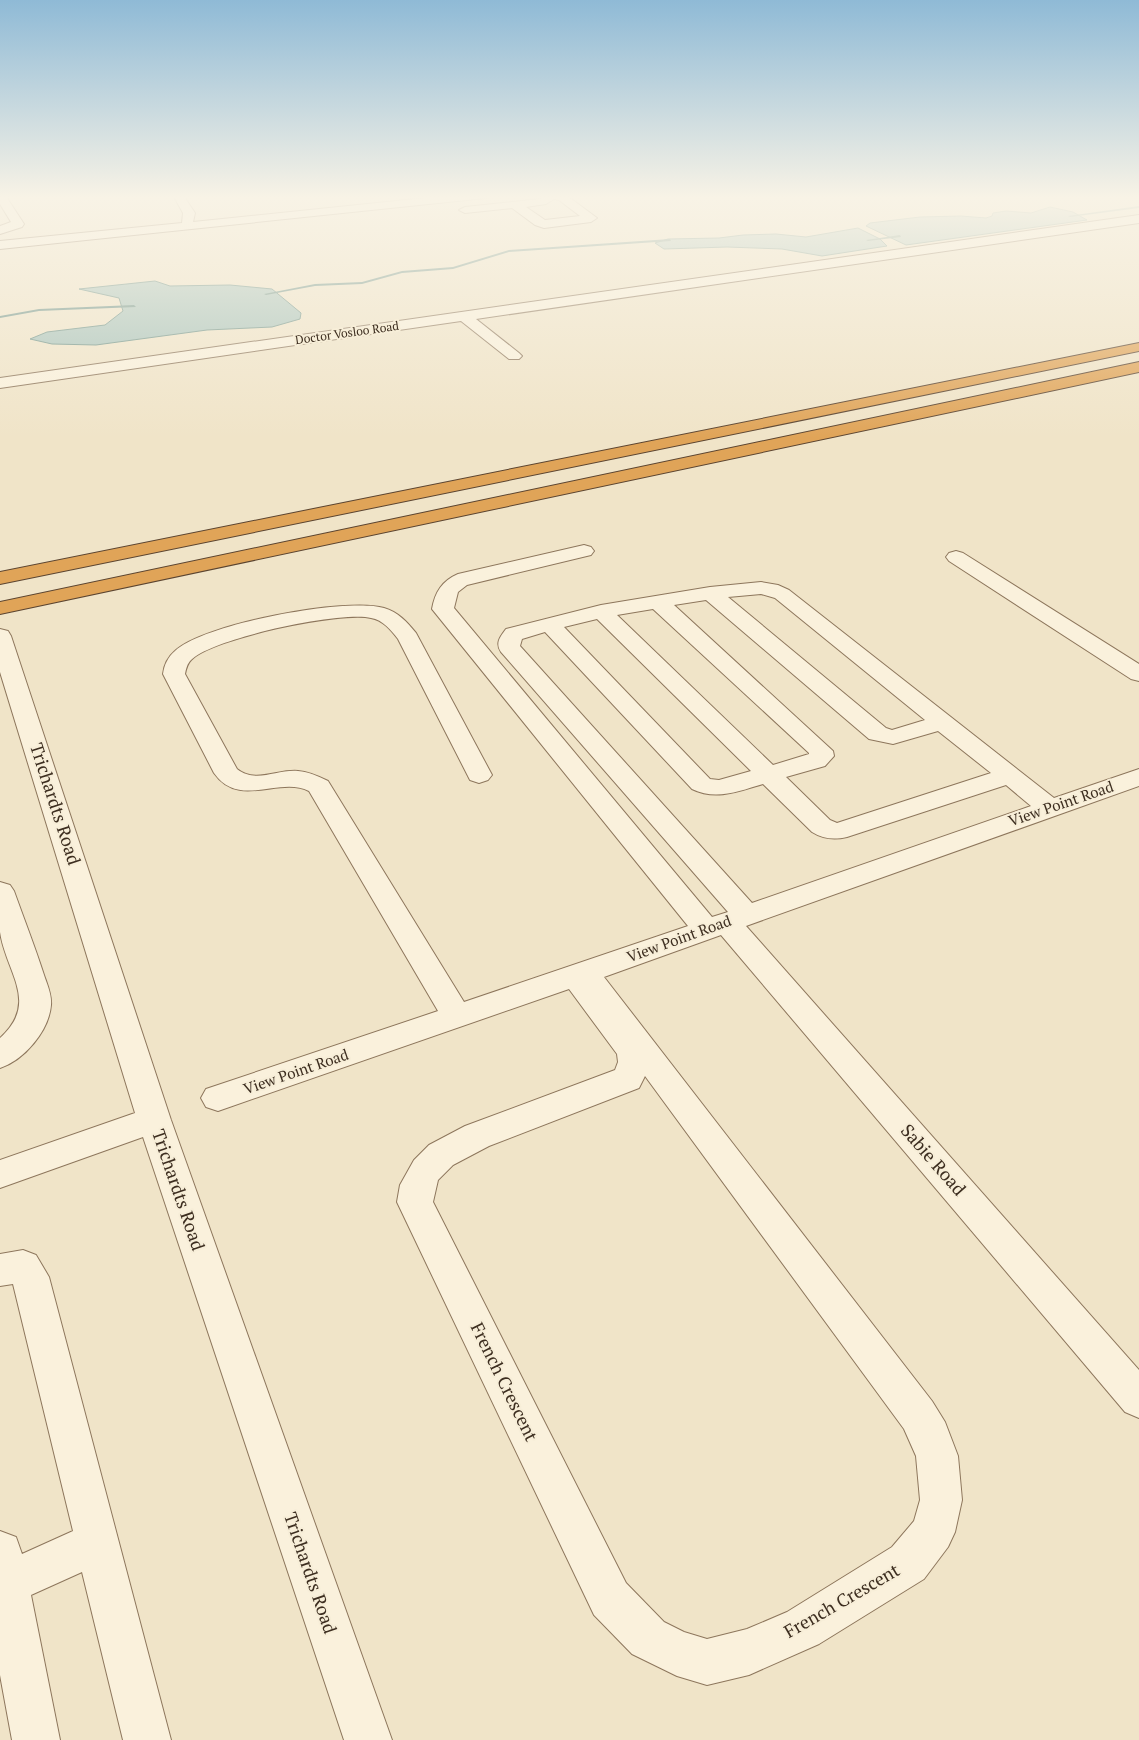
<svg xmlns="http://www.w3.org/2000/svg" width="1139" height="1740" viewBox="0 0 1139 1740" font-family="'PT Serif',serif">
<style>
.water{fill:#a9c4bc;stroke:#6f938a}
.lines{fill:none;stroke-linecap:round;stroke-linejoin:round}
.stream{fill:#6f938a;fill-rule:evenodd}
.minor-casing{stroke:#8d765c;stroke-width:2}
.highway-casing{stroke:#5b4430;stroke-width:2}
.minor{fill:#faf1dc;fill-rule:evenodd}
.highway{fill:#e0a458;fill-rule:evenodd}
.labels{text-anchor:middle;stroke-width:4;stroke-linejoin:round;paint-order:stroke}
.far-street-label{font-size:12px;fill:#3d2e20;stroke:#f7eed8}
.street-label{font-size:15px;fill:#3d2e20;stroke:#f7eed8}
.near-street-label{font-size:18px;fill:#3d2e20;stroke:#f7eed8}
</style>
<rect width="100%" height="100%" fill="#f0e4c8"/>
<!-- water -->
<path class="water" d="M1050 207 1073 212 1087 220 906 245 866 226 870 223 920 217 961 216 986 218 992 216 993 213 1006 211 1031 213Z
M858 228 880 239 887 246 822 256 782 249 727 247 664 249 655 243 668 239 719 238 743 235 776 234 806 237Z
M155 281 170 286 230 285 272 289 301 313 300 319 272 327 207 330 96 345 52 344 30 339 47 332 105 325 123 311 119 298 79 289Z"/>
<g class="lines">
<!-- stream -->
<path class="stream" d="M1139 206V208L1070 217 1068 216Z
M900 235 901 237 868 241 866 240Z
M670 239 671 241 509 252 453 269 402 273 362 284 315 286 266 295 264 294 315 284 362 282 402 271 453 267 509 250Z
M134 305 136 307 39 311 0 318V316L39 309Z"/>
<!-- minor casing -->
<g class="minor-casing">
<path id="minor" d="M173 195H183L195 213 193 222 454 195H492L486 198 0 249V241L182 223 183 213Z
M540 195H566L597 218 591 222 544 228 535 225 512 208 465 213 459 210 465 207 540 199 542 198ZM554 199 559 200 580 216 545 220 526 207 546 204Z
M0 196 7 198 24 224 22 227 0 234V226L11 222 0 204Z
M1139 215V223L476 319 519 353 522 356 519 359H509L461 321 0 388V378Z
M584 545 591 547 594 551 591 555 467 585 458 592 454 608 712 917 728 912 501 652C495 643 500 637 506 629L601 605 710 587 761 582 778 585 789 590 1054 798 1139 769V786L746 926 1139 1370V1418L1125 1412 721 935 604 977 932 1401 945 1422 958 1456 962 1500 955 1532 948 1547 924 1579 819 1644 749 1675 707 1685 677 1676 632 1654 594 1615 397 1202 400 1185 414 1160 429 1145 465 1126 615 1070 618 1062 617 1054 569 989 218 1111 206 1107 201 1098 206 1089 438 1011 309 791C279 776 239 809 214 773L163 674C164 665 168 657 175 651 203 624 347 597 384 608 398 612 407 622 416 633L492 775 488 780 479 783 470 780 398 639C391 630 383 620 371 618 341 611 212 638 191 660 187 664 186 669 185 674L237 769C256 784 277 769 298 771 309 772 318 776 328 781L464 1002 688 926 432 609C435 592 442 581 458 574ZM761 594 775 598 925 720 892 730 886 728 728 597ZM706 600 869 739 893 744 938 731 991 773 837 823 830 820 786 777 825 766 834 756 833 751 674 605ZM653 609 809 753V754L773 765 617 615ZM597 619 751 771 719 780 710 779 564 627ZM545 632 692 789C716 801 739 791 763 784L812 832C823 839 834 840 847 837L1006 785 1031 806 752 903 520 646 522 639ZM645 1076 904 1429 916 1456 920 1500 914 1521 892 1547 787 1612 747 1629 707 1639 684 1632 664 1622 626 1583 433 1202 438 1180 453 1165 489 1146 639 1088Z
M956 551 963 553 1139 664V681L1131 679 949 561 946 557 949 553Z
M0 629 8 631 11 636 171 1120 392 1740H344L143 1137 0 1188V1160L135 1113 0 672Z
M0 882 10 885 14 891C24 919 35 947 44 975 47 984 52 995 51 1005 49 1031 24 1060 0 1068V1038C40 1002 6 973 0 932 0 916 0 898 0 882Z
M23 1250 36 1255 49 1277 171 1740H123L82 1572 31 1595 60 1740H12L0 1675V1531L16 1537 22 1554 73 1531 13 1284 0 1286V1254Z"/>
</g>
<!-- highway casing -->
<g class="highway-casing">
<path id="highway" d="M1139 343V351L0 584V572Z
M1139 362V372L0 614V602Z"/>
</g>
<!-- minor -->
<use href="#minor" class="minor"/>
<!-- highway -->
<use href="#highway" class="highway"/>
</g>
<!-- sky -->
<linearGradient id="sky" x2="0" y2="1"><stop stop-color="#8fbad6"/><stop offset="0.45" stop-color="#f8f3e6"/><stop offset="1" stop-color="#f8f3e6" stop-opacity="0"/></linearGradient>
<rect width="1139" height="438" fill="url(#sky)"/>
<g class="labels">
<!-- far-street labels -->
<g class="far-street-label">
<text transform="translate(347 333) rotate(-8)" y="4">Doctor Vosloo Road</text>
</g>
<!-- street labels -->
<g class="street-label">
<text transform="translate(1061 804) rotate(-19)" y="5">View Point Road</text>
<text transform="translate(679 939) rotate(-20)" y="5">View Point Road</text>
<text transform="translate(296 1072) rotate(-19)" y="5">View Point Road</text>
</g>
<!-- near-street labels -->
<g class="near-street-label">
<text transform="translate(55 804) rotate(72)" y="6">Trichardts Road</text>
<text transform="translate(933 1160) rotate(49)" y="6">Sabie Road</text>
<text transform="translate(178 1190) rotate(71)" y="6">Trichardts Road</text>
<text transform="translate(504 1382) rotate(64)" y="6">French Crescent</text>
<text transform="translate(310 1573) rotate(71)" y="6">Trichardts Road</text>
<text transform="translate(842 1601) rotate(-30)" y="6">French Crescent</text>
</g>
</g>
</svg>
